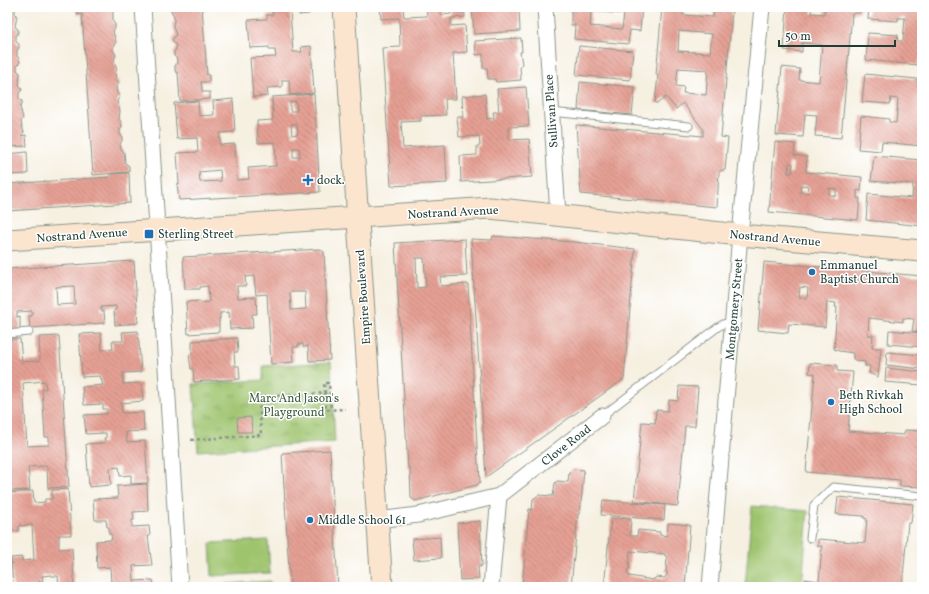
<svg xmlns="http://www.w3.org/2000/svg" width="929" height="594" viewBox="0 0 929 594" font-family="Vollkorn,serif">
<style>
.park{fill:url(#park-tufts);stroke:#5f8051}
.pitch{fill:#9fc46e;stroke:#5f8051}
.building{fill:url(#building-back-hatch);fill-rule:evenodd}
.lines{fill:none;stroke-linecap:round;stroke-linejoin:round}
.service-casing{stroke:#8a968a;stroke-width:9}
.minor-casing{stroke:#8a968a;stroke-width:17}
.secondary-casing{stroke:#8a968a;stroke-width:23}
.path{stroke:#8a968a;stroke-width:2.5;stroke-dasharray:3 3;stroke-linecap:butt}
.service{stroke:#fff;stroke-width:7}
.minor{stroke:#fff;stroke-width:15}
.secondary{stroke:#fbe5cf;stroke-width:21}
.poi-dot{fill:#1f6fb2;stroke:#fff;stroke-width:1.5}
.labels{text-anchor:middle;stroke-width:3;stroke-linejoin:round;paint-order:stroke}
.street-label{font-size:12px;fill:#1f3d34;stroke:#fff}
.poi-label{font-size:12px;fill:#1f3d34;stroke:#fff;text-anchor:start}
.park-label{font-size:12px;fill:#3f5f42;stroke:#fff}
</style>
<defs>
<pattern id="park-tufts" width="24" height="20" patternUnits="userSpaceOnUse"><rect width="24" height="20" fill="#9fc46e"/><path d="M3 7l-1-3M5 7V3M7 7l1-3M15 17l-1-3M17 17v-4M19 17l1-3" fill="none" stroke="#81a05b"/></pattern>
<pattern id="building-back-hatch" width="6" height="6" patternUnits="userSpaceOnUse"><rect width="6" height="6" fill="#e6a094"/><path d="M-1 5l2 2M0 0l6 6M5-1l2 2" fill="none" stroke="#ba847a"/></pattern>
</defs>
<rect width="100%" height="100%" fill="#fff"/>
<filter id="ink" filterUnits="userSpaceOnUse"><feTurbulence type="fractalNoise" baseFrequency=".025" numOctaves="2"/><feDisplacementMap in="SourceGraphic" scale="8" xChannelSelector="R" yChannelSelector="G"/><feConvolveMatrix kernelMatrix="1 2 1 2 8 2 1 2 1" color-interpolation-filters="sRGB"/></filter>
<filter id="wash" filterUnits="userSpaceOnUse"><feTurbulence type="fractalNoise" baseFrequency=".012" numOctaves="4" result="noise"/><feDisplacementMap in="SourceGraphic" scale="16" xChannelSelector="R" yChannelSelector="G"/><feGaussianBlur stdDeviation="0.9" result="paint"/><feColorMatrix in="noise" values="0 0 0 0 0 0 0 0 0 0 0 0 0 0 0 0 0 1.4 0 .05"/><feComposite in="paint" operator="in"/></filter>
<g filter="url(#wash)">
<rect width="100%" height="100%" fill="#f6f0e1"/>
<!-- park -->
<path class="park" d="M331 362 335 442 198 451 193 384 263 380V366Z"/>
<!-- pitch -->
<path class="pitch" d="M752 506 808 511 802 587H745Z
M268 540 270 573 212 576 210 543Z
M270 581 271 587H213V585Z"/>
<g id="blocks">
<!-- building -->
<path class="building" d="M7 7H15V14L17 16 15 27 18 29V33L16 36V42L19 44V48L17 50V56L19 59 20 62 17 65V70L20 73 19 85 21 87 22 90 19 93V99L22 101V104L20 107 23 118 21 121 22 127 24 132 21 136 26 135 27 146 7 147Z
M77 7H111L113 10V22L115 24V28L113 31 116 42 113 46V50L116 55 114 60 115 64 117 69 115 73 116 79 119 83 116 87 117 93 120 97 117 101 120 111 119 119 121 122 122 127 120 130V134L122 137V141L120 144 121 149 124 152 125 163 129 166V172L93 175 82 14 77 15Z
M173 7H202L207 75H209V82H201L202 88V92H210V99L180 101 178 73 175 71V66L177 63V59L174 56V52L176 49V45L173 42V38L176 35 173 26 174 21V16L171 11Z
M247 7H308L309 14 299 15V10H290L293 52H302L301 47 311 46 314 93 290 95 289 80H282V87L267 88 268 96 253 97 250 58 276 57 275 50H269V47L250 48 248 20 267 19V15H273L272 9 247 10Z
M380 7H403L404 17 427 16 426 7H441V15L451 14 450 7H464L465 17 451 18V26L465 25 467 52 453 53 456 99H445L446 115 421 116V121L401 122 403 148 445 145 447 183 391 186 382 48 400 47 399 18 381 19Z
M472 7H519L520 31 474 34Z
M571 7H642L640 31 630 30 628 44 574 39 575 25H571ZM591 11 624 14 622 29 590 26Z
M662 7H683V15L713 17 714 10 732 11 721 137 728 138 725 170H722L719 172 717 207 581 194 576 125 703 136V129L683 103 676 109 666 97 658 103H655L658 75H656ZM679 31 712 34 710 53 678 51ZM678 68 708 70 706 95 683 93 684 87 676 86Z
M787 7H812L811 13 824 14 825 7H861L860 13H855L852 14 841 138 815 136 817 115 805 114 803 137 776 135 782 67 800 69 799 80 819 82 822 45 802 43V52L784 50Z
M869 7H922V61L919 60 918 65 866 60 868 33 898 35 897 41H903L905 18H898V21L868 19Z
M521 38 522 52H520L522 64 520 66 521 80 496 82 495 79H488L487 68H483V54L476 55 475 41Z
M579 46 633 51 630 80 576 75Z
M865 74 917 79V84H922V146L882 142 881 151 858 149 861 116 889 119V122L896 123 898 99 891 98 890 104 862 102Z
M580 82 635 87 632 115 578 110Z
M526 87 529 126 509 127V140L529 139 532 177 461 182 460 156 477 155V146H480L479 136 459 137 457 117H463L462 96 485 94 487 119 494 118 493 112H499L497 89Z
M314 94 320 192 179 200 177 184H179L177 153 198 152 197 138 177 139 174 103 198 101 199 116 214 115 213 101 233 99 235 132 220 133V145L235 144 237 180 249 179 248 168 276 166 275 142 258 143 257 121 273 120 272 97ZM296 101 297 111H290V102ZM291 124H297L298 134 292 135ZM293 148H299L300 157H293ZM220 170 221 181 200 182 199 172Z
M775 142 795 144 794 155 807 157 806 172 862 177 861 191 857 190V198H860L858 220 769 212ZM789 163 793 164 792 173H788ZM801 185 809 186 808 193 800 192ZM829 188 836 189V196L829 195Z
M27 152 28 174 7 175V154Z
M874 156 922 160V226L866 220 868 194 912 198 913 184 871 181Z
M129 173 130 203 7 211V184L110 177V174Z
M493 236 574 242 635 249 624 379 486 477 471 239 492 240Z
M465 239 467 276 440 277 441 286 468 284 478 464H479L480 482 477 485 415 501 411 498 410 468H408L395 243ZM416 258H424L426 287 417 288Z
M320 249 324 252 330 360 309 361 308 346 303 347V344H298V347H293L294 362 271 364 267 294 256 295 254 276 245 277 246 286H237L238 298 256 297 257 314H252L253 328 230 329 229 312 220 313V319L219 318V332L188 334 186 302 200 301 201 303 209 302 208 286 200 287V289H185L183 257ZM290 292H305L306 309 291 310Z
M134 261 138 323 115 325 114 310H116V306L101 307V311H104L105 323 30 328 29 316H32V311L17 312V317L20 316V331L7 332V269ZM74 286 75 304 57 305 56 287Z
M764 262 922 276V332L912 331 914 319 903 318V322L869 318 868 335H873L872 348H881L878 377 869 373 870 366H865V362L857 361 853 359V353L839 351 834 349 837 307H835L836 303 827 302 825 327 789 324 788 333 758 330ZM800 287 808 288 807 298 799 297Z
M889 330 922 333V347L888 344Z
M138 331 141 372 123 373V384L141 383 143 401 121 403 122 413 143 412 144 431 126 432 127 442 145 441 148 483 131 484V475L120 476 119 467 110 468 111 485 89 487 86 444 105 443 104 438H106V433L86 434 84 415 107 414V409H103V404L84 405 82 387 103 385 100 376 82 377 79 334 101 333 102 350 113 349 112 341H123L122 332Z
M59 336 69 487 48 488 47 467 45 466 28 467 30 490 7 491V339H20L22 362 39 361 40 359 39 337ZM45 381 46 389H42L45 437H49V445L27 446 23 383Z
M237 338 238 352H234L235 366H239L240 379 194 382 193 369H191L189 355 192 354V341Z
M887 352 922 355V369L886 365Z
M810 363 837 365V371L853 372 848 431 904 435 905 430 922 431V487L900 486V480L806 472 815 374 809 373Z
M886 368 922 372V385L885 382Z
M679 386 698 387 695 426H685L678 506 634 501 642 422 655 423 656 410 668 411 669 400 678 401Z
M251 417 252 432H238L237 418Z
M330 450 338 587H290L282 453Z
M573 469 584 470 580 514H578L571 587H522L529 509 532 510 533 499 539 495 553 496 555 483 557 481 568 482 569 473Z
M147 484 148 511 133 512 134 520H132V527L149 526 150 536H148L152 565 133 566 134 581 153 580 154 587H98V584L111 583 110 567 97 568 96 541 112 540 111 534H109V527H107L106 520H95L93 499 118 498 117 486Z
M68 489 71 535H59V549L72 548 74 584 59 587 58 576H52V575L42 576 43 581H39L40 587H13L11 558 22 557V561L34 560 32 525 19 526V531L10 532 8 493 33 491 34 503 45 502V499H52V490Z
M838 497 913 504 911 523H908L902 587H805V579L819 581 822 546H818V539L865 543 867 519 864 518V516L836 514Z
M603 500 665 505 664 520 601 515Z
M611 518 631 519 630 534 631 536H637L638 530 660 532V535L667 536 668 523 690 525 685 587H604ZM630 551 665 554V556L667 557 666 572H667V575L664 578 656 577 653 580 629 576 627 572 628 569H629Z
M480 521 482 566 478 567 479 579 460 580 457 523Z
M440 537 441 558 414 560 412 539Z"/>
</g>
</g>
<g filter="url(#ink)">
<use href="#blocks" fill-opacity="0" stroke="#8a968a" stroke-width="1"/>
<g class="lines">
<!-- service casing -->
<g class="service-casing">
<path id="service" d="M551 112 689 126
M7 334 29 332
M602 416 718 327 723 324 732 322
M810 538 814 505 833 487 922 496"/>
</g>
<!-- minor casing -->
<g class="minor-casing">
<path id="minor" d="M143 7 180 587
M545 7 558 215
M378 520 418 515 499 496 602 416
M491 587 499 496
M710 587 740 235 762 7"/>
</g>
<!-- secondary casing -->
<g class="secondary-casing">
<path id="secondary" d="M344 7 382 587
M7 240 358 217 490 208 740 235 922 251"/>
</g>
<!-- path -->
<path class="path" d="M325 393 324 383H329L331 410
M191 440 261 435 259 397 325 393 326 410 345 409"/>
<!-- service -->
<use href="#service" class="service"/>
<!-- minor -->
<use href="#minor" class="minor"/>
<!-- secondary -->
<use href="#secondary" class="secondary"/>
</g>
</g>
<!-- markers -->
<g class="poi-dot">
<path d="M306 174h4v4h4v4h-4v4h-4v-4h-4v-4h4z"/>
<rect x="144" y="229" width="10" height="10" rx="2"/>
<circle cx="812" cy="272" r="4"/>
<circle cx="831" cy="402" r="4"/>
<circle cx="310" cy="520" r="4"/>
</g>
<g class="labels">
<!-- street labels -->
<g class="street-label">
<text transform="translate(551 111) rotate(-94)" y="4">Sullivan Place</text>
<text transform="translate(453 212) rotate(-3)" y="4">Nostrand Avenue</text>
<text transform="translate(82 235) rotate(-4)" y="4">Nostrand Avenue</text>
<text transform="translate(775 238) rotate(5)" y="4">Nostrand Avenue</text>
<text transform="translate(363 297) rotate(-94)" y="4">Empire Boulevard</text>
<text transform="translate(734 309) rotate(-85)" y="4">Montgomery Street</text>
<text transform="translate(566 445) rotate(-38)" y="4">Clove Road</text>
</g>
<!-- poi labels -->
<g class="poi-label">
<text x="317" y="184">dock.</text>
<text x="158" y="238">Sterling Street</text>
<text x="820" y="269">Emmanuel<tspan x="820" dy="14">Baptist Church</tspan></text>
<text x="839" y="399">Beth Rivkah<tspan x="839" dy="14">High School</tspan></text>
<text x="318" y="524">Middle School 61</text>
</g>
<!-- park labels -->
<g class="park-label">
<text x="294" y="402">Marc And Jason's<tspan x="294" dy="14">Playground</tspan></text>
</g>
</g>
<!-- margin -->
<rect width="929" height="594" fill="none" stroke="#fff" stroke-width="24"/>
<!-- scale -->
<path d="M779 40v6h116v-6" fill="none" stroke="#1f3d34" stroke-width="2"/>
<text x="785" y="40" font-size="12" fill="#1f3d34" stroke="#ffffff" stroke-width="3" paint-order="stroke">50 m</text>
</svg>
